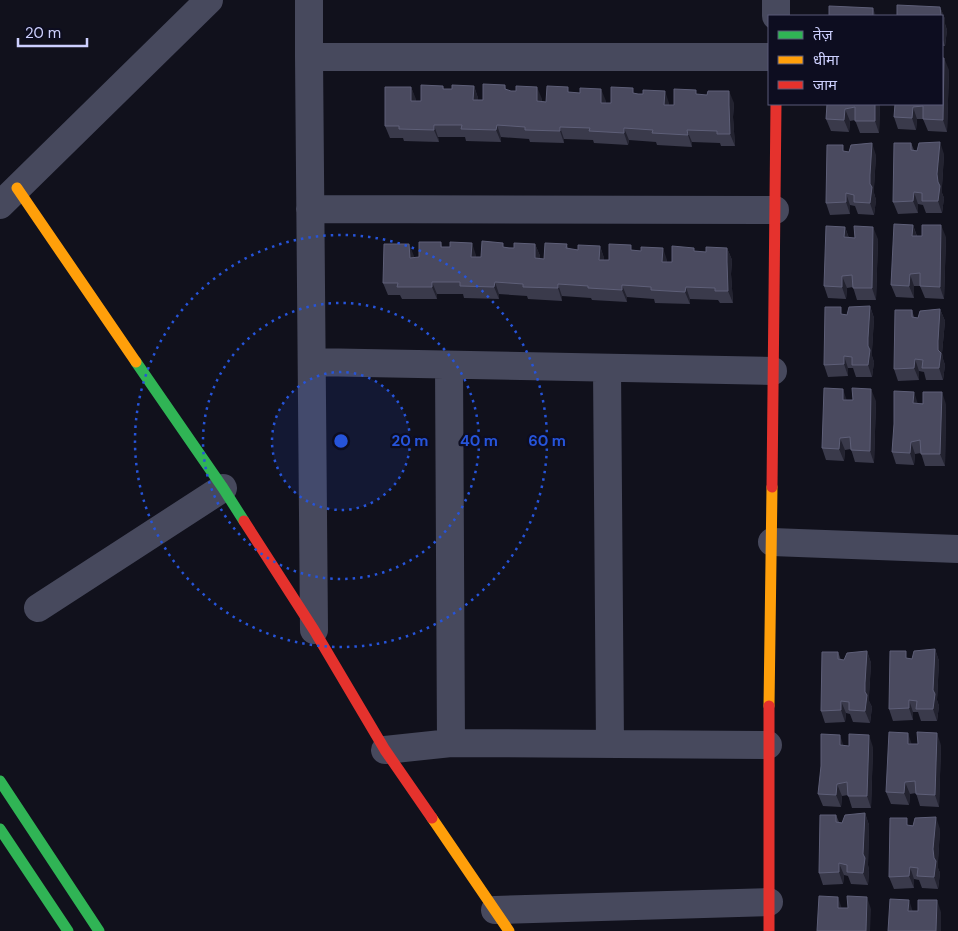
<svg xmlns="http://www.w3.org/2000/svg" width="958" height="931" viewBox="0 0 958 931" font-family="'DM Sans','Noto Sans Devanagari',sans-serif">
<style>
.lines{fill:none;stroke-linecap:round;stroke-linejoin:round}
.street{stroke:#47495d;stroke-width:28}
.fast{stroke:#30b455;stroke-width:11}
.slow{stroke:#ff9f0a;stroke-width:11}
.jam{stroke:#e5322d;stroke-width:11}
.wall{fill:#3a3a4b}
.shaded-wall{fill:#232330}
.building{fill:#4a4a5f;stroke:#5e5f78}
.ring{fill:none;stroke:#2654da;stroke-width:2.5;stroke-dasharray:2.5 5}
.centre{fill:#2654da;stroke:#0d0d20;stroke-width:2.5}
.ring-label{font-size:15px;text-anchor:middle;font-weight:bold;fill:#2654da;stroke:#0d0d20;stroke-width:4.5;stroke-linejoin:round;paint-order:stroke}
</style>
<rect width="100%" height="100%" fill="#11111c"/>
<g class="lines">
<!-- street -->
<path class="street" d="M309 0V57L314 630
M776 16V0
M309 57H769
M0 205 209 0
M310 209 775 210
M312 362 773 371
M449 365 451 743
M607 368 610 744
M772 542 958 549
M38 608 223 488
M385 750 451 743 768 745
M495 910 769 902"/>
<!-- fast -->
<path class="fast" d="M136 362 223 488 244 521
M0 781 99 931
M0 829 68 931"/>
<!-- slow -->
<path class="slow" d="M17 188 136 362
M769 706 772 487
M432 818 509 931"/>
<!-- jam -->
<path class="jam" d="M772 487 776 104
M244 521 314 630 385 750 432 818
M769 706V931"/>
</g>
<!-- wall -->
<path class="wall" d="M940 7 945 19V24L947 30 945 46H942V16Z
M949 70 947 132 928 131 923 119H917L916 130 898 129 894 117Z
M505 85 506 90 542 99V101L546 102 570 92 606 101V103H611L635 93 669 103V105H674L697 94 734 103 733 117 735 146H721L720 143 692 142V147L657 145 656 142 629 140 628 145 594 143 593 140 564 139V143L530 142 529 139 501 137V142L466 141 465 137H438L439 142 404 141 403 138H390L385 126 411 87 416 101H421L443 86 444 89H452L474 86 478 98V100H483Z
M827 104H880L879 133H860L855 120 850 121 849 132 831 131 826 119Z
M911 143 914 150 944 154 942 186V193L944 198 942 213H926L923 205 918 204V213L898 214 893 202Z
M846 152 876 155 874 187V193L876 200 874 215 858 214 855 206 850 205V214L830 215 826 203Z
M913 225 917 236 946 237 944 299 925 298 920 286H914V298L896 297 891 285Z
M845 227 849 238 878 239 876 300H857L853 287 847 288 846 299 828 298 824 286Z
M441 242 442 247 476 255V257H481L505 247 514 248 535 244 540 256V259H544L567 244 568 249 578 250 600 246 604 258V260H609L633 250 667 260V262H672L695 251 706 252 727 248 732 260 731 274 733 303H720L718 300 690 299V304L655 303 654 299 627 297V302L592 300 591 298 562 296V301L528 299 527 296 499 294V299L464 298 463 294H437V299H402L400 295H388L383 283 409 244 414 258 419 257Z
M870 306 874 318 872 350V356L874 362 872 377H856L853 368H848V376L828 377 824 365 844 314 847 315Z
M940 309 945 321 942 353 943 359 945 365 943 380H926L924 372 919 371V380L898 381 894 369 912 310 914 317 918 318Z
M847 400 876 401 874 463 855 462 851 449 845 450 844 461 826 460 822 448Z
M918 403 946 404 945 466H925L921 453 915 454 914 465 896 464 892 452Z
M935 649 939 661 937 700 939 706 937 721H921L918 712H913V720L893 721 889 709 909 658 912 659Z
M867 651 871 663 869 695V701L872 707 870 723 853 722 850 714 846 713 845 722 825 723 821 711 838 652 841 660H844Z
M912 744 941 745 939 807 920 806 916 793 910 794 909 805 891 804 886 792Z
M844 746 873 747 871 808H852L848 795 842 796 841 807 823 806 818 794Z
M865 813 869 825 868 865 869 870 868 885 851 884 848 876 844 875 843 884 823 885 819 873 836 815 839 822 842 823Z
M910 825 940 829 938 861V868L940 873 938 889 922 888 919 880 914 879V888L894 889 889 877Z"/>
<!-- shaded-wall -->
<path class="shaded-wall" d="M940 7 945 19V24L947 30 945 46 942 37Z
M873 8 876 16H873Z
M944 58 949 70 947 132 943 120Z
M474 86 478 98V112L473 100Z
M411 87 416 99V113L411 101Z
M537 87 542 99 541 113 537 101Z
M601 89 606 101 605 115 601 103Z
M665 91 669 103V117L664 105Z
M729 91 734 103 733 117 735 146 730 134 729 105Z
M875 104H880L879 133 875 121Z
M913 107 917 119 916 130 912 118Z
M845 109 850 121 849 132 844 120Z
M434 125 438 137 439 142 434 130Z
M497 125 501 137V142L496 130Z
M560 127 564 139V143L560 131Z
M624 128 629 140 628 145 624 133Z
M687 130 692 142V147L688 135Z
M940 142 944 154 942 186V193L944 198 942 213 938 201 937 174Z
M872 143 876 155 874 187V193L876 200 874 215 870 203V175Z
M914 192 918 204V213L913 201Z
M846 193 850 205V214L846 202Z
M913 225 917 237 912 236Z
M941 225 946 237 944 299 940 287Z
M845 227 849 239 844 237Z
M873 227 878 239 876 300 872 288Z
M472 243 476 255V269L471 257Z
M409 244 414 256V270L410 258Z
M535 244 540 256 539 270 535 258Z
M600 246 604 258V272L599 260Z
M663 248 667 260V274L662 262Z
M727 248 732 260 731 274 733 303 728 291 727 262Z
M910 274 914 286V298L909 286Z
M842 276 847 288 846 299 842 287Z
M432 282 437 294V299L432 287Z
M495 282 499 294V299L494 287Z
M558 284 562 296V301L558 288Z
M622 285 627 297V302L622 290Z
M686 287 690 299V304L685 292Z
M870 306 874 318 872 350V356L874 362 872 377 868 365V338Z
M940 309 945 321 942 353 943 359 945 365 943 380 939 368 938 341Z
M844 356 848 368V376L844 364Z
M915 359 919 371V380L914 368Z
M843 389 847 401 843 400Z
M871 389 876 401 874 463 870 451Z
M914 392 918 404 913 403Z
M942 392 946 404 945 466 940 454Z
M840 438 845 450 844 461 839 449Z
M911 442 915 454 914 465 910 453Z
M935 649 939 661 937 700 939 706 937 721 933 709V690Z
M867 651 871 663 869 695V701L872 707 870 723 865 711V683Z
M909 700 913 712V720L909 708Z
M841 701 846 713 845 722 841 710Z
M908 733 912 745 908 744Z
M937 733 941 745 939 807 935 795Z
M840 735 844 747 840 745Z
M869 735 873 747 871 808 867 796Z
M905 782 910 794 909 805 904 793Z
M837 784 842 796 841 807 836 795Z
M865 813 869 825 868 865 869 870 868 885 863 873V854Z
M936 817 940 829 938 861V868L940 873 938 889 934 877 933 849Z
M839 863 844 875 843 884 839 872Z
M910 867 914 879V888L909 876Z
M838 897 842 909 838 908Z
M867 897 871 909 870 931H866Z
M909 900 913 912 908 911Z
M937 900 941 912V931H936Z"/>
<!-- building -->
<path class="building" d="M897 5 940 7 941 15 942 16H897Z
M829 6 873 8V16H829Z
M942 58H944L943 120 923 119V106L913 107 912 118 894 117 895 104H942Z
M483 84 505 85V89L511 91H516V86L537 87V101L546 102 547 86 568 87V92L580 93V88L601 89V103H611V87L633 88V93L638 94H643V90L665 91 664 105H674V89L696 90V94L707 95 708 91H729V105L730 134H717V131L687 130 688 135 652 133 653 130 624 128V133L589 131 590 128 560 127V131L525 130V127L497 125 496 130 461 129 462 125H434V130L399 129V126H385V87H411V101H421V85L443 86V89H452V85L474 86 473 100H483Z
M827 104H875V121H855V107L845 109 844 120 826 119Z
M940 142 937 174 938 182 940 186 938 201H922V193L914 192 913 201 893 202 894 143H911V150L917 151 919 143Z
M872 143 870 175V184L872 187 870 203 854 202V195L846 193V202L826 203 827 145H843V151L849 152 851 145Z
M894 224 913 225 912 236H922V225H941L940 287 920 286V273L910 274 909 286 891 285Z
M826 226 845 227 844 237 855 238 854 226 873 227 872 288H853L852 275 842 276V287L824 286Z
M482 241 503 243V247L509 248H514V243L535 244V258L544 259 545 243 567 244 566 248 578 250V245L600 246 599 260H609V244L631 245V250L641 251V247L663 248 662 262H672V246L694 248V251L706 252V247L727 248V262L728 291H715V288L686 287 685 292 651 290V287L622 285V290L588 288V286L558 284V288L523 287V284L495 282 494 287 460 286V282H432V287H397L398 283H383L384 244H409L410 258 419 257V242H441V247H450V242L472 243 471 257H481Z
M870 306 868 338V346L870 350 868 365H852V357L844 356V364L824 365 825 307H841V314L847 315 849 307Z
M940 309 938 341V350L941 353 939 368H922L923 360 915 359 914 368 894 369 895 310H912V317L918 318 920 311Z
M824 388 843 389V400H853L852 388 871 389 870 451 851 450 850 437 840 438 839 449 822 448Z
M894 391 914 392 913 403 923 404V392H942L940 454H921L920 440 911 442 910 453 892 452 894 424Z
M935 649 933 690 935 694 933 709H916L917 701 909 700V708L889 709 890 651H906V658L912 659 914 651Z
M867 651 865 683V692L867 695 865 711 849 710V702L841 701V710L821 711 822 652H838V659L844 660 847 653Z
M889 732 908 733V744H918L917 732 937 733 935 795 916 794 915 781 905 782 904 793 886 792Z
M821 734 840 735V745L849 746V734L869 735 867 796H848L847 782 837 784 836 795 818 794 821 766Z
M865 813 863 854 865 858 863 873 847 872V865L839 863V872L819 873 820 815H836V822L842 823 845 815Z
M936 817 933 849 934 858 936 861 934 877 917 876 918 868 910 867 909 876 889 877 890 818H907V825L913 826 915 818Z
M819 896 838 897V908H848L847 896 867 897 866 931H817Z
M890 899 909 900 908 911H918V900H937L936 931H888Z"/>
<!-- distance rings -->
<circle cx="341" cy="441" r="69" fill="#2654da" fill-opacity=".12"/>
<g class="ring">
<circle cx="341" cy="441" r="69"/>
<circle cx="341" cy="441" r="138"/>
<circle cx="341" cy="441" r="206"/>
</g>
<circle cx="341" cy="441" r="8" class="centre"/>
<g class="ring-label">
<text x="410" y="446">20 m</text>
<text x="479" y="446">40 m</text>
<text x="547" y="446">60 m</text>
</g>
<!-- legend -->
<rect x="768" y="15" width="175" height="90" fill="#0d0d20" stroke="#5a5b79"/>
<rect x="778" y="31" width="25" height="8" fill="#30b455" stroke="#5a5b79"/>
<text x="813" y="40" font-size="15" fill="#cdd0fe">तेज़</text>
<rect x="778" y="56" width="25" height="8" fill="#ff9f0a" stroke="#5a5b79"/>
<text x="813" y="65" font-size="15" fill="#cdd0fe">धीमा</text>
<rect x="778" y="81" width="25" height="8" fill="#e5322d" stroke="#5a5b79"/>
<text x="813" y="90" font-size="15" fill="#cdd0fe">जाम</text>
<!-- scale -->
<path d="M18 38v8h69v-8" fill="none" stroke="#cdd0fe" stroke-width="2.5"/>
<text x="25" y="38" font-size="15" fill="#cdd0fe" stroke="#0d0d20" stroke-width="4" paint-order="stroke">20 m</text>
</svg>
